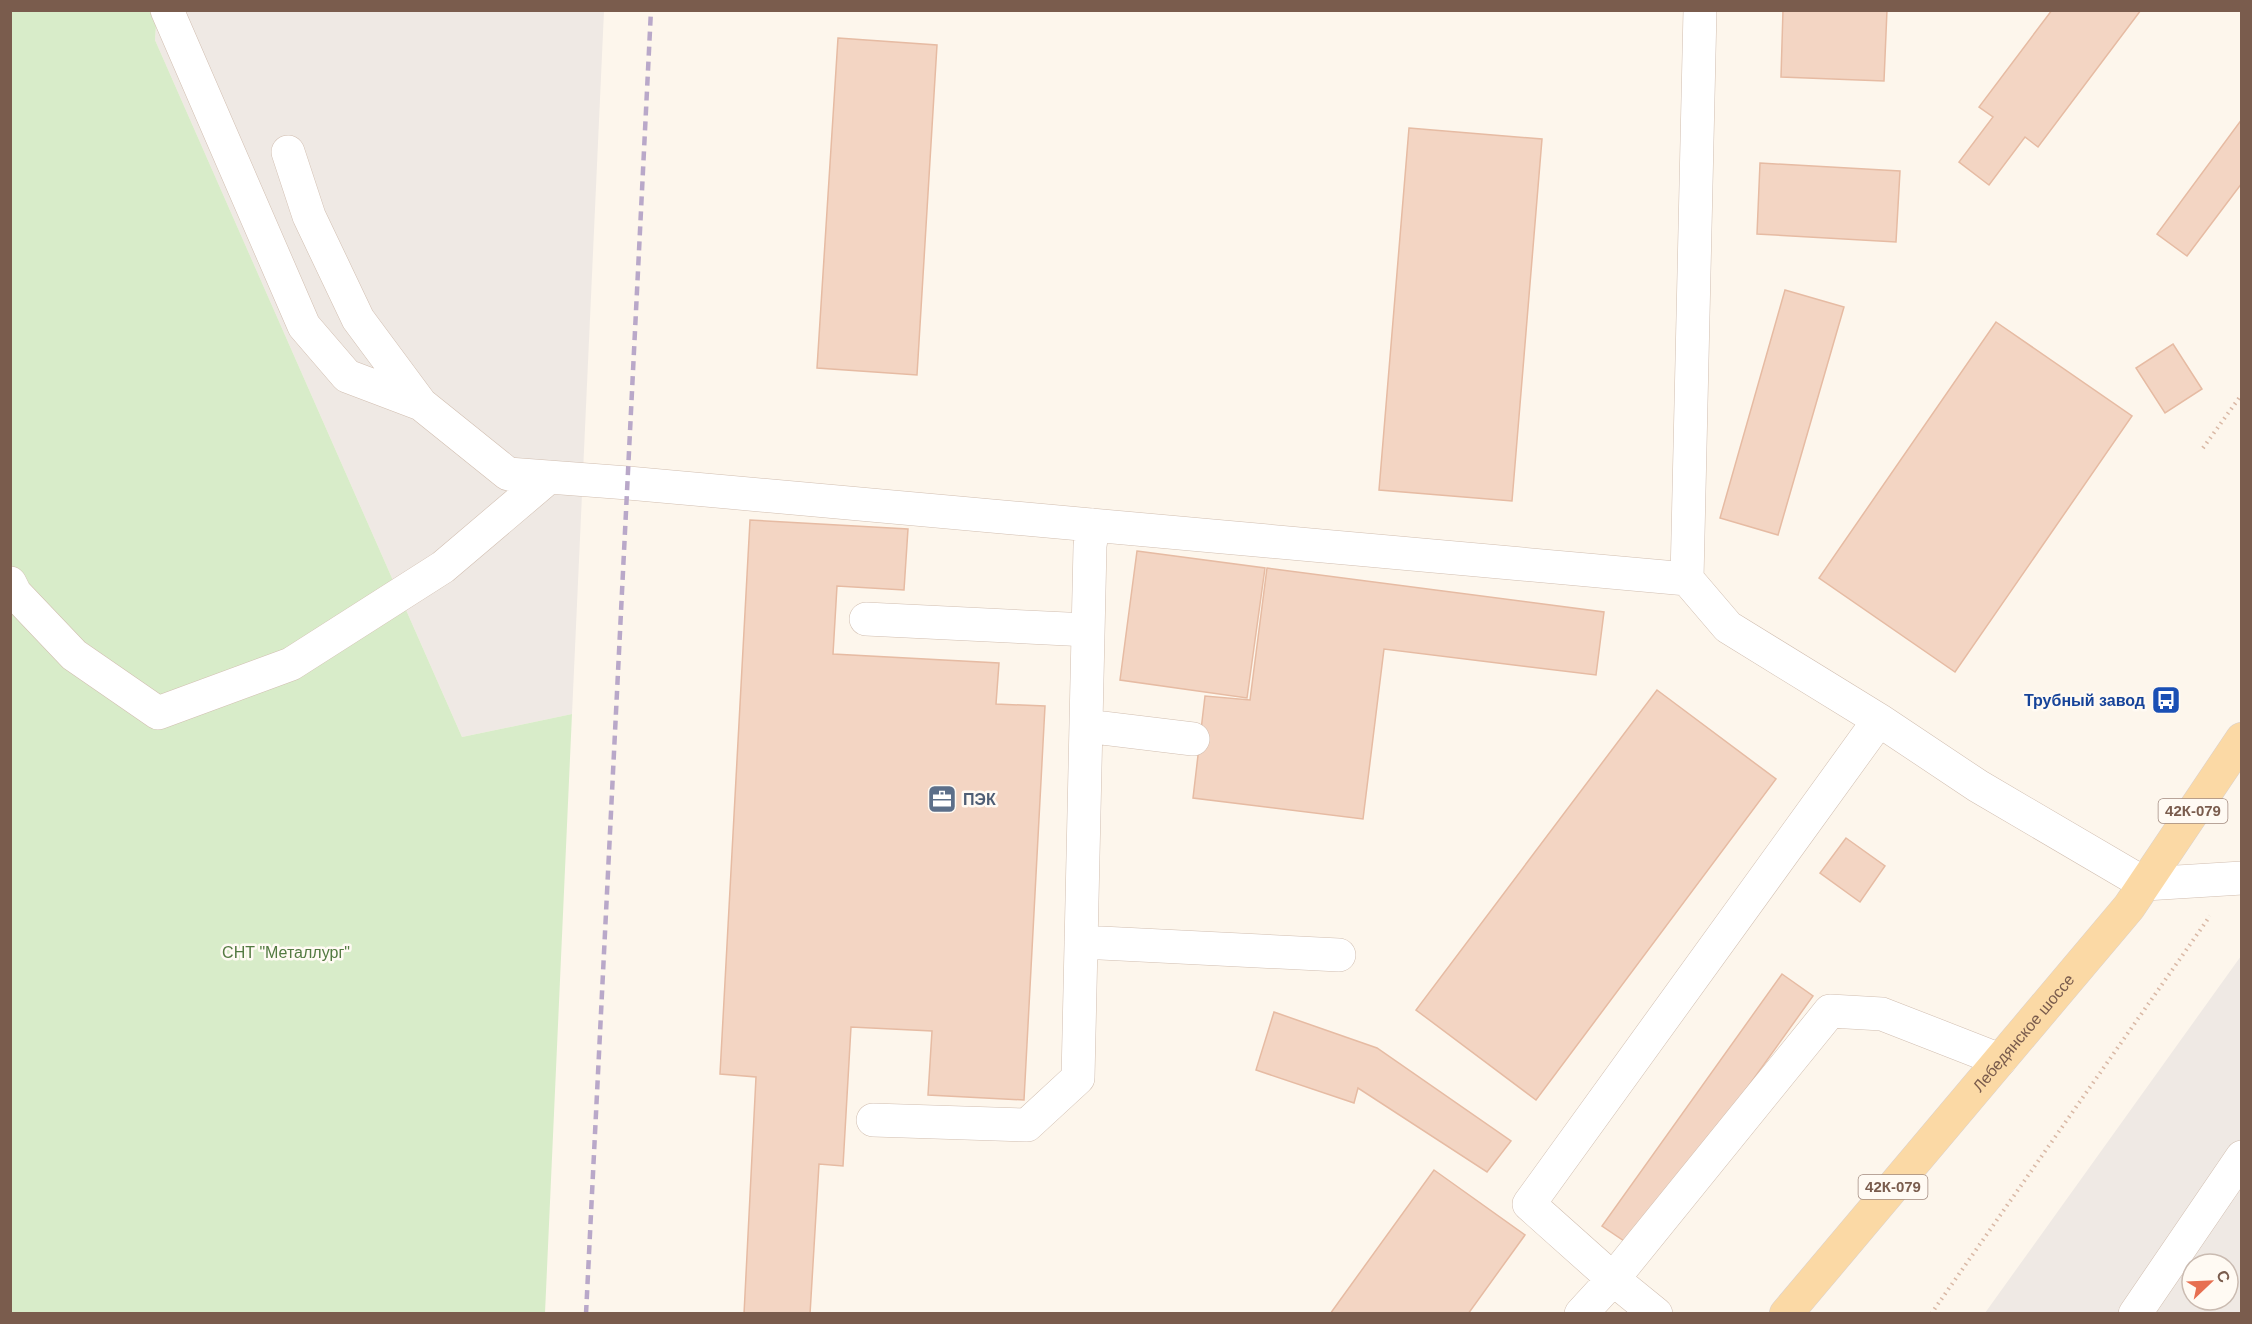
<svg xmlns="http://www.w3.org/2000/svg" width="2252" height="1324" viewBox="0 0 2252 1324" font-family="Arial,sans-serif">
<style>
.industrial{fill:#efe9e4;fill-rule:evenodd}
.green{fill:#d8ecc9}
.building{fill:#f3d5c3;stroke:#e6bba3;stroke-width:1.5}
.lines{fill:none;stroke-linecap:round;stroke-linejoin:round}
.minor-casing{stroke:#d1beb0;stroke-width:34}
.major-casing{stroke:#dad1cd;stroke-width:34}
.path{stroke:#d9b8a5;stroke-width:4;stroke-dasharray:1.5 4.5;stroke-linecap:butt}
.minor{stroke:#fff;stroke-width:33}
.major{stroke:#fbd9a5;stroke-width:33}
.rail{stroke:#b9a8c9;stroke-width:4.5;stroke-dasharray:9 6;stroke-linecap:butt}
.labels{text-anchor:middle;stroke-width:5;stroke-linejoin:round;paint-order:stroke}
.shield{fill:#fffaf3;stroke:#a28b7f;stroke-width:1.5}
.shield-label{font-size:15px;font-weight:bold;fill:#7a5c4d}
.transit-label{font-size:16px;font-weight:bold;fill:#164399;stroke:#fffaf3;text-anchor:end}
.service-label{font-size:16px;font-weight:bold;fill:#4e5e75;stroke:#fffaf3;text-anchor:start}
.park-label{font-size:16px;fill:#537a41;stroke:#fffaf3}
.street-label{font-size:16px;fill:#7a5c4d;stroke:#fffaf3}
</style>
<rect width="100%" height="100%" fill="#fdf6ec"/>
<!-- industrial -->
<path class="industrial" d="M157 11H604L572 714 462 737 155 40Z
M2241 956V1313H1985ZM2192 1264H2228V1300H2192Z"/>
<!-- green -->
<path class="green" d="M10 11H157L155 40 462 737 572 714 545 1313H11Z"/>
<!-- building -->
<path class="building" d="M1783 10H1887L1884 81 1781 77Z
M2052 10H2141L2038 147 2025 137 1989 185 1959 162 1993 117 1979 107Z
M838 38 937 45 917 375 817 368Z
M2242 119V183L2187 256 2157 234Z
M1409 128 1542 139 1512 501 1379 490Z
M1760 163 1900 171 1896 242 1757 234Z
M1785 290 1844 307 1778 535 1720 518Z
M1996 322 2132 416 1955 672 1819 578Z
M2173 344 2202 389 2165 413 2136 368Z
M750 520 908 529 904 590 837 586 833 654 999 663 996 704 1045 706 1024 1100 928 1095 932 1031 851 1027 843 1166 819 1164 810 1314H744L756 1077 720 1074Z
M1137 551 1265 568 1247 698 1120 680Z
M1267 568 1604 612 1596 675 1384 649 1363 819 1193 798 1205 696 1250 700Z
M1657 690 1776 779 1536 1100 1416 1010Z
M1846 838 1885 866 1860 902 1820 873Z
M1782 974 1813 996 1633 1247 1602 1226Z
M1274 1012 1377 1048 1511 1141 1487 1172 1358 1088 1354 1103 1256 1070Z
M1434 1170 1525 1235 1468 1314H1330Z"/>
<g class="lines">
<!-- minor casing -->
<g class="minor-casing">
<path id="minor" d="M167 10 304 326 347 376 421 404
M288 152 309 216 358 319 421 404 508 474 628 483 1687 579 1728 627 1879 720 1978 786 2145 884 2242 878
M1687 579 1700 10
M10 583 15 593 74 655 158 713 291 664 443 567 549 477
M866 619 1088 630
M1086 726 1193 739
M1081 942 1339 955
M873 1120 1027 1125 1078 1078 1090 546 1093 525
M1581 1314 1613 1279 1830 1011 1882 1014 2000 1060
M1656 1314 1613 1279 1529 1204 1879 720
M2135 1314 2242 1157"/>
</g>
<!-- major casing -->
<g class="major-casing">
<g id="major">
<path id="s1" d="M1786 1314 2129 907 2242 739"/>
</g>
</g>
<!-- path -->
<path class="path" d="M2203 448 2242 394
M1931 1314 2210 916"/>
<!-- minor -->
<use href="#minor" class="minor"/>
<!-- major -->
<use href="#major" class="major"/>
<!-- rail -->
<path class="rail" d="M586 1314 651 10"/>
</g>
<!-- icons -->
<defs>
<g id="bus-square" transform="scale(1.5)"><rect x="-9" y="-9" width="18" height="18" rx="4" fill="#1a4fb4" stroke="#fffaf3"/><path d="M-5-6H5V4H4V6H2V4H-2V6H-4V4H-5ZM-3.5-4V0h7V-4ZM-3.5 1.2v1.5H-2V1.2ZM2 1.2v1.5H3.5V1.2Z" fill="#fff"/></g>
<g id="office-square" transform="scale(1.5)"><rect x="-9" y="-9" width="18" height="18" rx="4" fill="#5c6f8a" stroke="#fffaf3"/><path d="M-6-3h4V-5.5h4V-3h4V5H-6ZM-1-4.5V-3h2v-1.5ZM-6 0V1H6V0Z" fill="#fff"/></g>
</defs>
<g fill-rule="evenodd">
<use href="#bus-square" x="2166" y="700"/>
<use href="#office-square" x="942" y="799"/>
</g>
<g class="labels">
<!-- shield labels -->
<g class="shield">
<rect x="2158.5" y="799" width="69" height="24" rx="4.5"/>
<rect x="1858.5" y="1175" width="69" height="24" rx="4.5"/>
</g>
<g class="shield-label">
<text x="2193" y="816">42К-079</text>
<text x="1893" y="1192">42К-079</text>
</g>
<!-- transit labels -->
<g class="transit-label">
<text x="2145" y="706">Трубный завод</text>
</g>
<!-- service labels -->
<g class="service-label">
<text x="963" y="805">ПЭК</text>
</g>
<!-- park labels -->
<g class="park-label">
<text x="286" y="958">СНТ "Металлург"</text>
</g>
<!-- street labels -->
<g class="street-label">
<text dy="6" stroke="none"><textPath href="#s1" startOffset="368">Лебедянское шоссе</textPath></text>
</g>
</g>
<!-- border -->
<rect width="2252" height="1324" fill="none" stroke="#7a5c4d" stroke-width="24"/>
<!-- north arrow -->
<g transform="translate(2210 1282) rotate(67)"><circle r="28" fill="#fffaf3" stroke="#cabbb1" stroke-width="1.5"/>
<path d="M0-4.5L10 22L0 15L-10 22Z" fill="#e76f51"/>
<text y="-9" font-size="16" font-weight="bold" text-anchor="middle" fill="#7a5c4d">С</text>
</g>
</svg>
